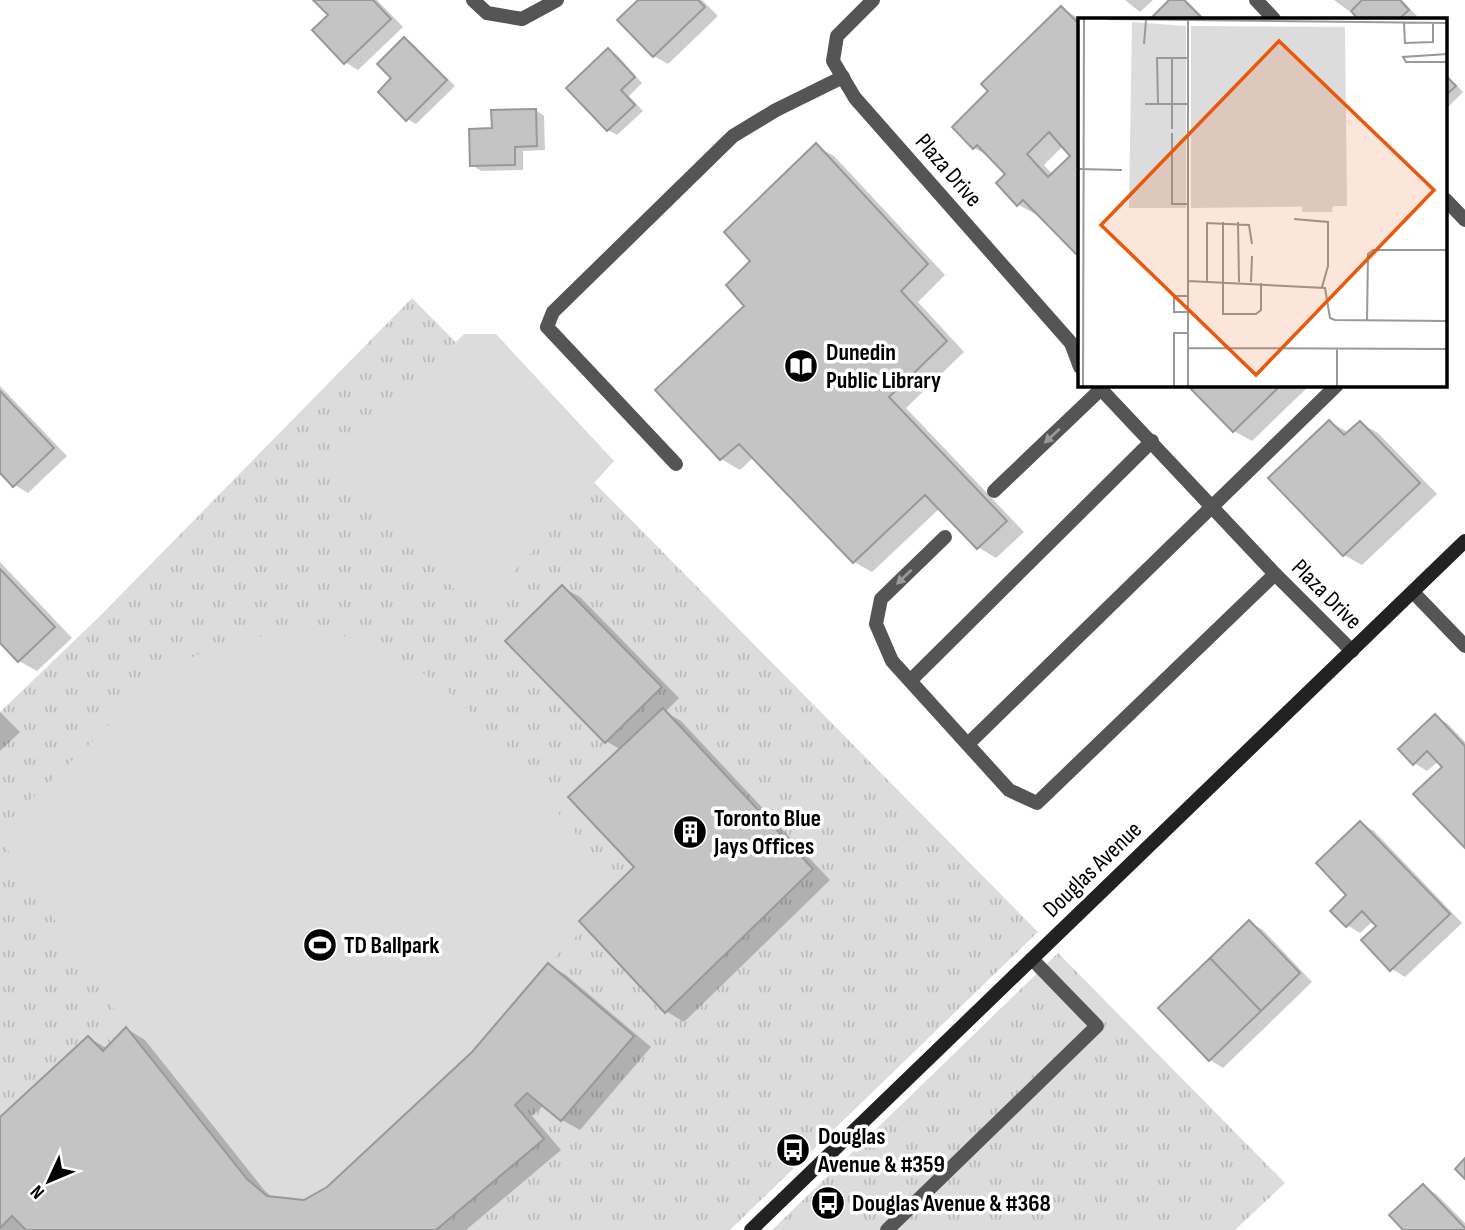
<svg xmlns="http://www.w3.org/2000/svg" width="1465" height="1230" viewBox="0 0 1465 1230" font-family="'Sofia Sans Condensed',sans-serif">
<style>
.park{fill:url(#park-tufts)}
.pitch{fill:#dcdcdc}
.shadow{fill:#0003;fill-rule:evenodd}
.building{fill:#c4c4c4;stroke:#999;stroke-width:2;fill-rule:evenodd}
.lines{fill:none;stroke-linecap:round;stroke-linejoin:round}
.lane{stroke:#555;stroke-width:14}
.street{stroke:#555;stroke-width:14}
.secondary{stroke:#222;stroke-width:14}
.oneway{fill:#999}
.labels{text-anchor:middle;stroke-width:7;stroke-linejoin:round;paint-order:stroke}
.street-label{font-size:24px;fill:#000;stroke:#fff}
.poi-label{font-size:24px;font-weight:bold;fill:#000;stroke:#fff;text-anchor:start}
.inset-road{fill:none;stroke:#999;stroke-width:2}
.view{fill:#e8590c;fill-opacity:0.15;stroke:#e8590c;stroke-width:3.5}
.inset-edge{fill:none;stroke:#000;stroke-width:3.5}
</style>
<defs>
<pattern id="park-tufts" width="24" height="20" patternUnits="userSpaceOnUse" patternTransform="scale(1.75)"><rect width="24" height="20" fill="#dcdcdc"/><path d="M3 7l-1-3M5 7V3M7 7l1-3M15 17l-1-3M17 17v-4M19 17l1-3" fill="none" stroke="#bbb"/></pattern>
</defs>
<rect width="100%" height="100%" fill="#fff"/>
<!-- park -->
<path class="park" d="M412 298 1038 932 730 1230H0V712L100 616Z
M1058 953 1285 1183 1235 1230H772Z"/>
<!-- pitch -->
<path class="pitch" d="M464 334H496L614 461 488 600 463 598 334 461Z
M292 633C315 634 340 633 362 641 404 655 439 683 471 712L625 891 548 963 634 1036 561 1121 527 1094 515 1105 544 1139 436 1230H26L12 1216 0 1228V1117L88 1036 103 1051 126 1027 0 838V829L142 694 175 666 212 647 254 637Z"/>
<!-- shadow -->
<path class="shadow" d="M315 0H377L403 27 358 70 345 62 330 16Z
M640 0H702L718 16 668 64 654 56 619 20Z
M1125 0H1153L1140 12Z
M1172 0H1186L1205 19H1153Z
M1334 0H1402L1417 16 1413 19H1361L1351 9 1349 11Z
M1061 8 1080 19V254L1039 213 1037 215 1019 205 998 183 1007 174 992 158 974 148ZM1063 146 1073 156 1053 175 1044 165Z
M404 39 413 44 455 86 416 124 407 119 394 78Z
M608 50 617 55 642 83 629 96 643 111 617 135 608 130Z
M1446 74 1463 92 1446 109Z
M536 110 544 116 545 150 523 151V170L481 171 472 165 494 130Z
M816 146 834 156 945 275 918 302 964 352 906 408 1024 532 996 558 978 547 940 508 872 572 854 562 754 457 740 470 721 459 658 391 746 306 753 261Z
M1190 385H1310L1252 441 1234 431Z
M0 386 67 456 28 493 15 485 0 470Z
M1329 422 1348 432 1360 423 1378 433 1437 494 1362 565 1344 555 1271 478Z
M0 562 72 638 37 671 19 661 0 640Z
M562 587 580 597 679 698 665 712 681 721 830 880 684 1022 666 1011 636 867 621 750 606 741Z
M0 712 20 732 0 751Z
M1435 716 1448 724 1465 742V845L1444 767 1439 761 1427 771 1414 763Z
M1361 823 1374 831 1462 923 1405 977 1392 969 1378 926 1373 921 1360 933 1347 925 1349 895Z
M1249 922 1263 930 1312 982 1223 1068 1210 1060Z
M548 965 566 975 651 1047 580 1130 562 1120 544 1105 532 1116 561 1150 466 1230H0V1120L89 1038 108 1049 127 1029 145 1040 265 1191 273 1198 304 1201 328 1188 473 1054Z
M1423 1186 1436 1194 1465 1223V1230H1406Z"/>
<!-- building -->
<path class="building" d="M313 0H373L391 19 344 64 312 30 328 15Z
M638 0H698L705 7 653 57 617 20Z
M1169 0H1184L1203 19H1150Z
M1362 0H1400L1409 10 1399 19H1358L1351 11Z
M1061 6 1080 25V251L1076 254 1023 200 1017 206 996 183 1005 174 977 145 973 149 952 127 988 91 981 84ZM1049 132 1070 156 1048 177 1027 154Z
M404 37 447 80 406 121 378 92 391 78 377 64Z
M608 48 635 77 621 90 635 105 607 131 566 88Z
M1446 76 1456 86 1446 95Z
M536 109 537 146 515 147V165L470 166 469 129 492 128 491 110Z
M816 143 928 264 901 291 947 341 889 397 1007 521 977 549 925 495 853 563 739 444 720 460 655 390 744 306 726 285 750 261 724 232Z
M1187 385H1281L1233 432Z
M0 391 54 448 13 487 0 473Z
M1329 420 1344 435 1360 421 1420 483 1343 556 1268 478Z
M0 569 55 627 18 662 0 643Z
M562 585 662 687 605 743 505 641Z
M663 708 813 869 665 1013 579 921 634 867 568 797Z
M1435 714 1465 746V848L1413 794 1442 767 1427 751 1413 765 1398 749Z
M1360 821 1450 914 1390 971 1361 940 1376 926 1362 911 1346 927 1330 911 1346 895 1316 863Z
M1249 920 1300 973 1261 1011 1210 958Z
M1210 958 1261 1011 1209 1061 1158 1008Z
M548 963 634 1036 561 1121 527 1093 515 1105 544 1139 436 1230H26L12 1216 0 1228V1117L88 1036 103 1051 126 1027 247 1179 267 1196 304 1200 327 1187 472 1052Z
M1465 1158V1179L1455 1169Z
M1423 1184 1465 1228V1230H1403L1389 1215Z"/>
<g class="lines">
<!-- lane -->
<path class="lane" d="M676 464 547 327 553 312 733 136 776 110 843 77
M994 491 1101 389
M945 537 881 599 876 624 892 661 1009 790 1037 803 1275 574
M1413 592 1465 646
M910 681 1152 441
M968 744 1337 385
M887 1230 1097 1026 1032 959"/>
<!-- street -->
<path class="street" d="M473 0 487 13 522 19 557 0
M873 0 837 36 833 61 855 98 1071 343 1080 367
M1256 0 1274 19
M1446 200 1465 220
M1097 385 1275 574 1352 651"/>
<!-- secondary -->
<path class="secondary" d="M751 1230 1465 541"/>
</g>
<!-- one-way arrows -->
<defs><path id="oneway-solid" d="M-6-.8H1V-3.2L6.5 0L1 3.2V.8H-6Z" transform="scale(1.75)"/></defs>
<g class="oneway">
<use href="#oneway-solid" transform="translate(1052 436) rotate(137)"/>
<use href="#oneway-solid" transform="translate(904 577) rotate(136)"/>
</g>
<!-- icons -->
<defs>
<g id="library-disc" transform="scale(1.75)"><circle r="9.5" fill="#000" stroke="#fff"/><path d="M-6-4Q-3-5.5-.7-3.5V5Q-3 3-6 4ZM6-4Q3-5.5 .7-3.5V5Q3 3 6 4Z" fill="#fff"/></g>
<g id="building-disc" transform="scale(1.75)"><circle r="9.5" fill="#000" stroke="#fff"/><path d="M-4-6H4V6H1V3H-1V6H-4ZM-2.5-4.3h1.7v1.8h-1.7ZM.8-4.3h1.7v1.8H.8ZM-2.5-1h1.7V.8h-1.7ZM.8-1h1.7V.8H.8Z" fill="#fff"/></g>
<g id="stadium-disc" transform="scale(1.75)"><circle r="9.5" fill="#000" stroke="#fff"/><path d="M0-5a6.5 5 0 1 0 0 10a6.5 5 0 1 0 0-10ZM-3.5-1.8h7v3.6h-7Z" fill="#fff"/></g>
<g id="bus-disc" transform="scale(1.75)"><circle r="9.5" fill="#000" stroke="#fff"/><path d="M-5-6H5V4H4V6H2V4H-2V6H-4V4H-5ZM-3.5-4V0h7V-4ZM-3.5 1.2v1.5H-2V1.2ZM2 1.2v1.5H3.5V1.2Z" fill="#fff"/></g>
</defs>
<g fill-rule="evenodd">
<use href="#library-disc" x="801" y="366"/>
<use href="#building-disc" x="690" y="832"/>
<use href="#stadium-disc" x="320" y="945"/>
<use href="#bus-disc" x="793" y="1150"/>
<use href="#bus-disc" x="828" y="1203"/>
</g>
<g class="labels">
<!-- street labels -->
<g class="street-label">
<text transform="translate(949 170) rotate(49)" y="8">Plaza Drive</text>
<text transform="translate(1327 594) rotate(45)" y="8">Plaza Drive</text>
<text transform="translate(1092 869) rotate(-44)" y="8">Douglas Avenue</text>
</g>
<!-- poi labels -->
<g class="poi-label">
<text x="826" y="360">Dunedin<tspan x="826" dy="28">Public Library</tspan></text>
<text x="714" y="826">Toronto Blue<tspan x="714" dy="28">Jays Offices</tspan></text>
<text x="344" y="953">TD Ballpark</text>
<text x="818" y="1144">Douglas<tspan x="818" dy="28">Avenue &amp; #359</tspan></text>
<text x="852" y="1211">Douglas Avenue &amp; #368</text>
</g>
</g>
<!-- overview -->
<g transform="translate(1078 18)">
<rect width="369" height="369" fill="#fff"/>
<path d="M54 4 108 8V190H51ZM113 8 267 9 269 188 113 190Z" fill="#dcdcdc"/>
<path d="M202 21H212L216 26 212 63 252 71 251 114 241 132 224 143H168V125L149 126 147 107 155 105 147 103 149 68 155 52 152 48 176 43 177 26H201ZM225 158H258L254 194H224Z" fill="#dcdcdc"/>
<path class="inset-road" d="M30 1 370 5M326 5 327 25 355 24V5M66 26 68 2M370 36 325 39 328 44H370M94 40V111M67 86H110M80 86 79 40H110M94 115V186H110M0 151 44 152M216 201 250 204V248L244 269M145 204V296H178L183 292V265M160 204 161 264M110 263 247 270 252 300 257 302 370 303M129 263V205L171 207 174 226M173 264 174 238M110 278H96V294H110M289 303 290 236 295 232H370M110 330 370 331M259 331V368M5 368 6 1M96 368V315H110M110 368V1"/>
<path class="view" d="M201 23 356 172 178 357 23 207Z"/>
<rect width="369" height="369" class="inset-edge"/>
</g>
<!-- north arrow -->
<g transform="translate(49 1181) rotate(226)" stroke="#ffffff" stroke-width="5" paint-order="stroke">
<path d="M0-5L12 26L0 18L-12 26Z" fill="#000000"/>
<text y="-10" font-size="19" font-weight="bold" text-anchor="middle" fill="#000000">N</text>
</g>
</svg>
